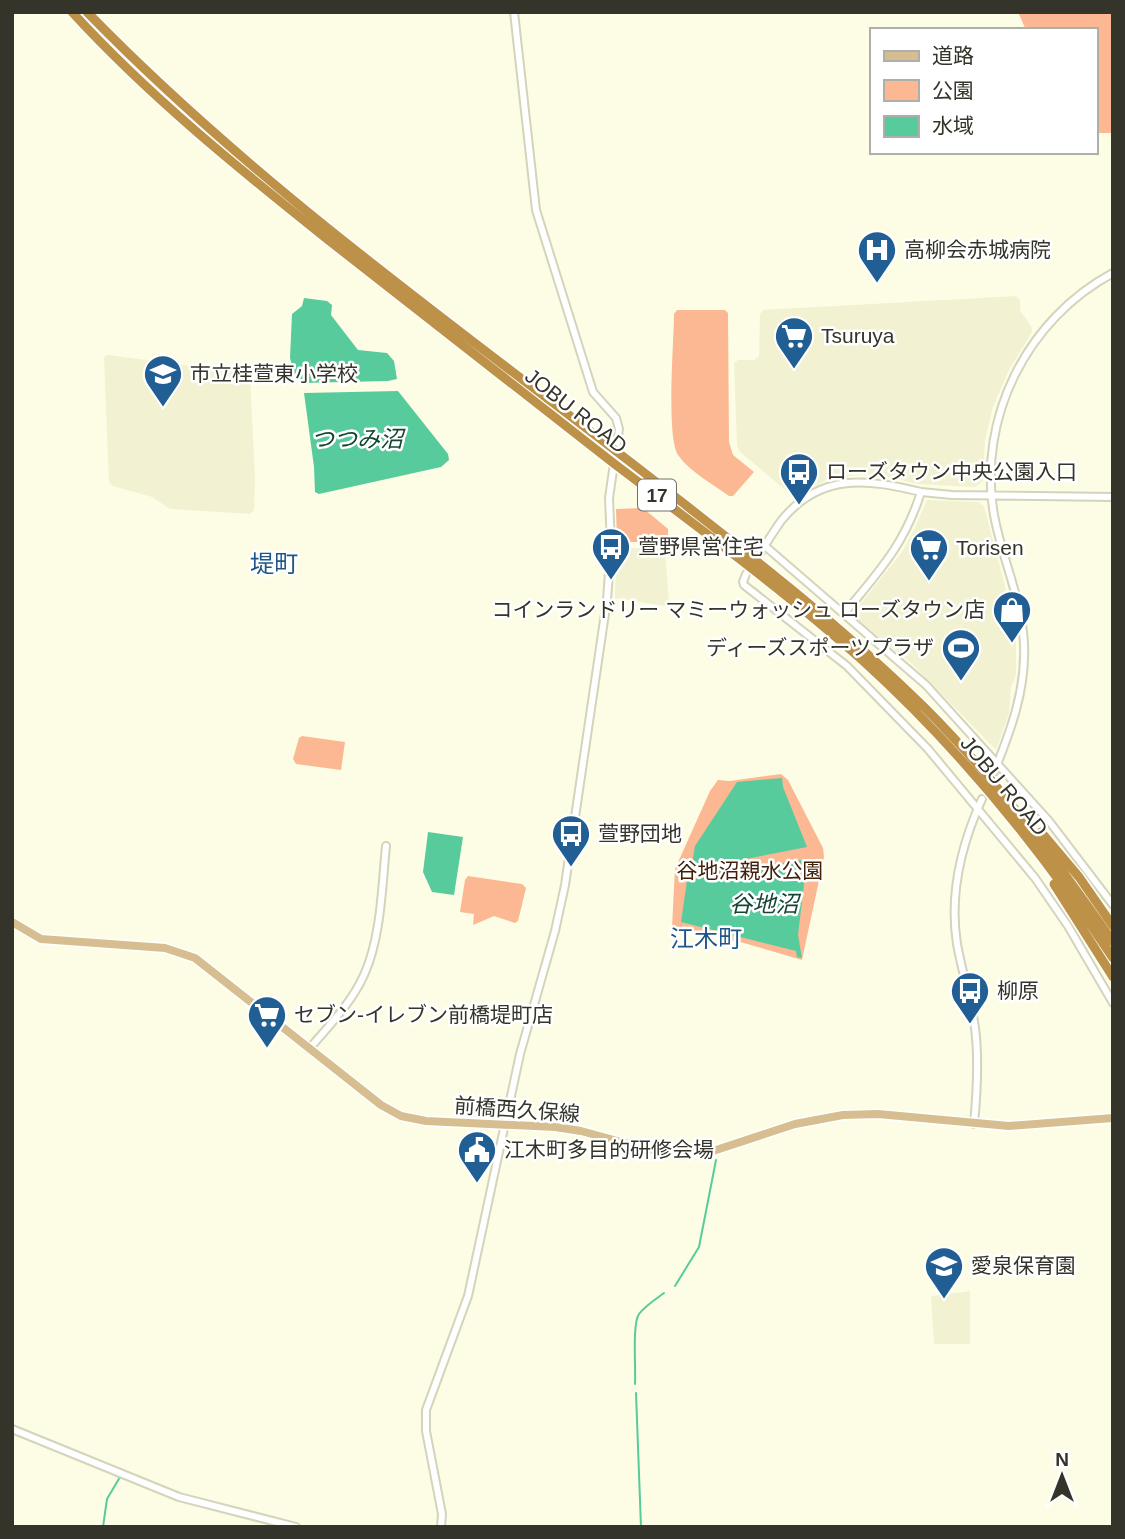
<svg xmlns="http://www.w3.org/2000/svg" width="1125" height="1539" viewBox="0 0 1125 1539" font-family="Arial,'Noto Sans JP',sans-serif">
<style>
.built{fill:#f2f2d3}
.green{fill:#fbb892}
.water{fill:#58cb9d}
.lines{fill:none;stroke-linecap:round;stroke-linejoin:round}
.stream{stroke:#58cb9d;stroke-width:2}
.minor-casing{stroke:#d4d4bc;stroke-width:10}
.major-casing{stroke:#fff;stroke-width:11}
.highway-casing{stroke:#fff;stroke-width:12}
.minor{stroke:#fff;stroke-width:6}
.major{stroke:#d7be91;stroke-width:8}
.highway{stroke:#bd9248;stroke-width:9}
.labels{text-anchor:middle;stroke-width:5;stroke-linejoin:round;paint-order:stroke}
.shield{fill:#fff;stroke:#71716a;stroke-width:2}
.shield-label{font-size:19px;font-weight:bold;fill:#34342a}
.poi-label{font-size:21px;fill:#34342a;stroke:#fff;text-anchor:start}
.street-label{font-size:21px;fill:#34342a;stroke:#fff}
.park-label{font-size:21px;fill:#411f09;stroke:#fff}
.water-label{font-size:23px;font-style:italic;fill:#144532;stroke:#fff}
.quarter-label{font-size:24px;fill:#1f5688;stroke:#fff}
</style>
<rect width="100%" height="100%" fill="#fcfde4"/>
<!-- built -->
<path class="built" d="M1016 296 1020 300V310L1032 328V332L1009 370 993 407 985 440 983 481 975 487 917 484 885 476 864 474 828 479 795 498 740 452 737 446 734 363 738 360H754L759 356 760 314 763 310Z
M107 355 248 373 250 376 255 478 254 510 250 514 170 509 152 497 113 486 109 482 104 357Z
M927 500 978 502 984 506 1012 613 1016 638V675L1011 687 1009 714 996 750 911 663 853 616 854 612 902 552 913 532Z
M618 548H661L665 551 669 603 665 606 615 598 616 552Z
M970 1291V1344H934L931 1296Z"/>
<!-- green -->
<path class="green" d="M1018 12H1113V133H1095V30H1026Z
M677 310H725L728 313 729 442 733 455 754 472 733 496H729C713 484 690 472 678 455 666 436 674 341 674 314Z
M643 508 668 529V542H617L616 509Z
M302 736 345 742 341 770 296 764 293 759 299 738Z
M781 774 788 780 823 848 824 857 802 960 744 943 672 927 675 869 710 791 718 780 730 781Z
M468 876 522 884 526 888 518 921 515 923 494 916 473 925 474 914 460 912 465 880Z"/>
<!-- water -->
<path class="water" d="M304 298 327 301 332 305 331 315 358 350 387 353 394 361 397 379 388 381 301 383 298 375H295L290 358 292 314 302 306Z
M398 391 448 454 449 460 441 467 319 494 315 492 314 467 304 393Z
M782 778 783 787 807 847 725 863 727 873 807 859 798 935 802 958 797 957 796 951 681 922 687 881 715 874 714 866 691 869 695 846 737 782Z
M428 832 463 837 454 895 432 892 423 872Z"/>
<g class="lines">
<!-- stream -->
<path class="stream" d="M675 1286 699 1247 716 1160
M635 1384C636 1369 632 1324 639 1314 645 1306 656 1299 664 1293
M636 1393 641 1527
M103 1527 107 1499 120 1477"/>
<!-- minor casing -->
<g class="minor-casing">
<path id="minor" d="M765 546 926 685 1049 821 1113 905
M760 553C767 542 774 531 781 521 820 472 868 479 921 492
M746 574 743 582 744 585 847 666 928 749 1035 878 1068 926 1113 1003
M844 614C878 572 904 546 921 492L952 495 1113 497
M994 772C1011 730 1026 690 1024 644 1022 599 1002 559 994 515 977 418 1027 319 1113 273
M309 1049C329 1026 352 1002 364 975 381 938 382 886 386 846
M974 1124C977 1093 979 1059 975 1028 971 999 962 972 957 944 949 893 961 845 982 799
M12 1429 179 1497 296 1527
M441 1527 442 1514 426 1431V1410L468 1296 520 1054 555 931 565 885 607 600 611 545 609 498 619 429 616 418 593 392 536 210 514 12"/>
</g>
<!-- major casing -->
<g class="major-casing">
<path id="major" d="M12 922 41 939 165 948 195 958 381 1105 401 1116 426 1121 555 1127 581 1131 647 1149 688 1154 716 1150 795 1124 843 1115 878 1114 1009 1126 1113 1118"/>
</g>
<!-- highway casing -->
<g class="highway-casing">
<path id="highway" d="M72 12C149 96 238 168 327 239 421 313 516 388 612 462 696 526 783 589 862 660 958 747 1042 850 1113 958
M87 12C263 193 471 337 669 492 757 561 845 629 925 708 997 780 1055 859 1113 942
M1041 832 1079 877 1113 926
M1054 884 1113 977"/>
</g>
<!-- minor -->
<use href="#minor" class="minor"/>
<!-- major -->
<use href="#major" class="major"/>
<!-- highway -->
<use href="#highway" class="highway"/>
</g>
<!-- icons -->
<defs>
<g id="hospital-pin" transform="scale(2.0125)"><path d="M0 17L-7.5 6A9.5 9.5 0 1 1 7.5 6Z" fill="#215e94" stroke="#fff"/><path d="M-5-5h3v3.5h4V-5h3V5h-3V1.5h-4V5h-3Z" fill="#fff"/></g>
<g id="supermarket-pin" transform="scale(2.0125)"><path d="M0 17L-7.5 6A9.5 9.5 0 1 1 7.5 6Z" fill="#215e94" stroke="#fff"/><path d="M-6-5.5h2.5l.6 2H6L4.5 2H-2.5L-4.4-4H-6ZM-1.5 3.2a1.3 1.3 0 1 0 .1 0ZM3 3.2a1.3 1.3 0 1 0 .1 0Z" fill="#fff"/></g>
<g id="school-pin" transform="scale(2.0125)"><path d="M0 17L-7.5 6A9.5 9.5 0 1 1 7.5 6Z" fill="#215e94" stroke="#fff"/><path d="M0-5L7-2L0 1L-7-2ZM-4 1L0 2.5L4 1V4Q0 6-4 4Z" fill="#fff"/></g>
<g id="bus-pin" transform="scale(2.0125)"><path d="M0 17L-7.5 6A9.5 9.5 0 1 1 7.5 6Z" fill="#215e94" stroke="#fff"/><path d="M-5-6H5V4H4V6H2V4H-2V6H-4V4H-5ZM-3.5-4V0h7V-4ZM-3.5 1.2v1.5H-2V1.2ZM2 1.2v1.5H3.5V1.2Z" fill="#fff"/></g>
<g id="shop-pin" transform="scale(2.0125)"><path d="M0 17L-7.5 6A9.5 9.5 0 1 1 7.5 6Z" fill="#215e94" stroke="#fff"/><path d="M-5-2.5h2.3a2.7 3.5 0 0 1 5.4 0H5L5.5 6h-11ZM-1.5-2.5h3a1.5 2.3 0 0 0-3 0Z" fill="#fff"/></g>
<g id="stadium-pin" transform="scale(2.0125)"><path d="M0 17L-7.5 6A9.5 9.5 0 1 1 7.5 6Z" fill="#215e94" stroke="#fff"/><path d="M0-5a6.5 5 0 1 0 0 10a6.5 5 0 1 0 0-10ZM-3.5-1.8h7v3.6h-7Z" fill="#fff"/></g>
<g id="civic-pin" transform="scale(2.0125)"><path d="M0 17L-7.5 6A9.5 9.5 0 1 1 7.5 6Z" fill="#215e94" stroke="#fff"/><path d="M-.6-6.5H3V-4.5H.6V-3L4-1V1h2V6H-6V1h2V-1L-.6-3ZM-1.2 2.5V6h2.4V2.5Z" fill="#fff"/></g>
</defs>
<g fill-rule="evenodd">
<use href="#hospital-pin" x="877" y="250"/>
<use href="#supermarket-pin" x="794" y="336"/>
<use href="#school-pin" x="163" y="374"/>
<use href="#bus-pin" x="799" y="472"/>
<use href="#bus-pin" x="611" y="547"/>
<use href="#supermarket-pin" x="929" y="548"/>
<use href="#shop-pin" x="1012" y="610"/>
<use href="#stadium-pin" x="961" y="648"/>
<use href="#bus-pin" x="571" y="834"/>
<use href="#bus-pin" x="970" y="991"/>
<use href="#supermarket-pin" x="267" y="1015"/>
<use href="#civic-pin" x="477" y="1150"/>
<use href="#school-pin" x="944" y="1266"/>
</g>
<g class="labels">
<!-- shield labels -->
<rect class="shield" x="638" y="479.5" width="38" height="31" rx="5"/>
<g class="shield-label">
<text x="657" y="502">17</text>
</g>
<!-- poi labels -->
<g class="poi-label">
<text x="904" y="257">高柳会赤城病院</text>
<text x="821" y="343">Tsuruya</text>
<text x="190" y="381">市立桂萱東小学校</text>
<text x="826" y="479">ローズタウン中央公園入口</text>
<text x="638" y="554">萱野県営住宅</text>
<text x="956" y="555">Torisen</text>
<text x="985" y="617" text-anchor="end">コインランドリー マミーウォッシュ ローズタウン店</text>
<text x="934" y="655" text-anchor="end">ディーズスポーツプラザ</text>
<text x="598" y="841">萱野団地</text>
<text x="997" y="998">柳原</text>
<text x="294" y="1022">セブン-イレブン前橋堤町店</text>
<text x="504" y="1157">江木町多目的研修会場</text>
<text x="971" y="1273">愛泉保育園</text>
</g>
<!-- street labels -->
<g class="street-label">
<text transform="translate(576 411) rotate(38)" y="7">JOBU ROAD</text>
<text transform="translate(1004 786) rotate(50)" y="7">JOBU ROAD</text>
<text transform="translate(517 1110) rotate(4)" y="7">前橋西久保線</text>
</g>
<!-- park labels -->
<g class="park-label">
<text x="750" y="878">谷地沼親水公園</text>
</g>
<!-- water labels -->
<g class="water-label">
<text x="357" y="447">つつみ沼</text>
<text x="764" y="912">谷地沼</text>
</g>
<!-- quarter labels -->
<g class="quarter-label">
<text x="274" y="572">堤町</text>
<text x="706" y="947">江木町</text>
</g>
</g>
<!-- border -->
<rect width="1125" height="1539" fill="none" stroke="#34342a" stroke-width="28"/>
<!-- legend -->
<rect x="870" y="28" width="228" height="126" fill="#ffffff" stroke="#aeaeaa" stroke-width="2"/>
<rect x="884" y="51" width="35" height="10" fill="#d7be91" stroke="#aeaeaa" stroke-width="2"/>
<text x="932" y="63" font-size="21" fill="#34342a">道路</text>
<rect x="884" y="80" width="35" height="21" fill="#fbb892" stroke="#aeaeaa" stroke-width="2"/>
<text x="932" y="98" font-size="21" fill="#34342a">公園</text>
<rect x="884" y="116" width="35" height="21" fill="#58cb9d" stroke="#aeaeaa" stroke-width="2"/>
<text x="932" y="133" font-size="21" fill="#34342a">水域</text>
<!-- north arrow -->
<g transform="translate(1062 1476)" stroke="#ffffff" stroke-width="5" paint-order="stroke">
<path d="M0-5L12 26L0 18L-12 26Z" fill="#34342a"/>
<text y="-10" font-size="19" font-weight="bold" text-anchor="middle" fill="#34342a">N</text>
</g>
</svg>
